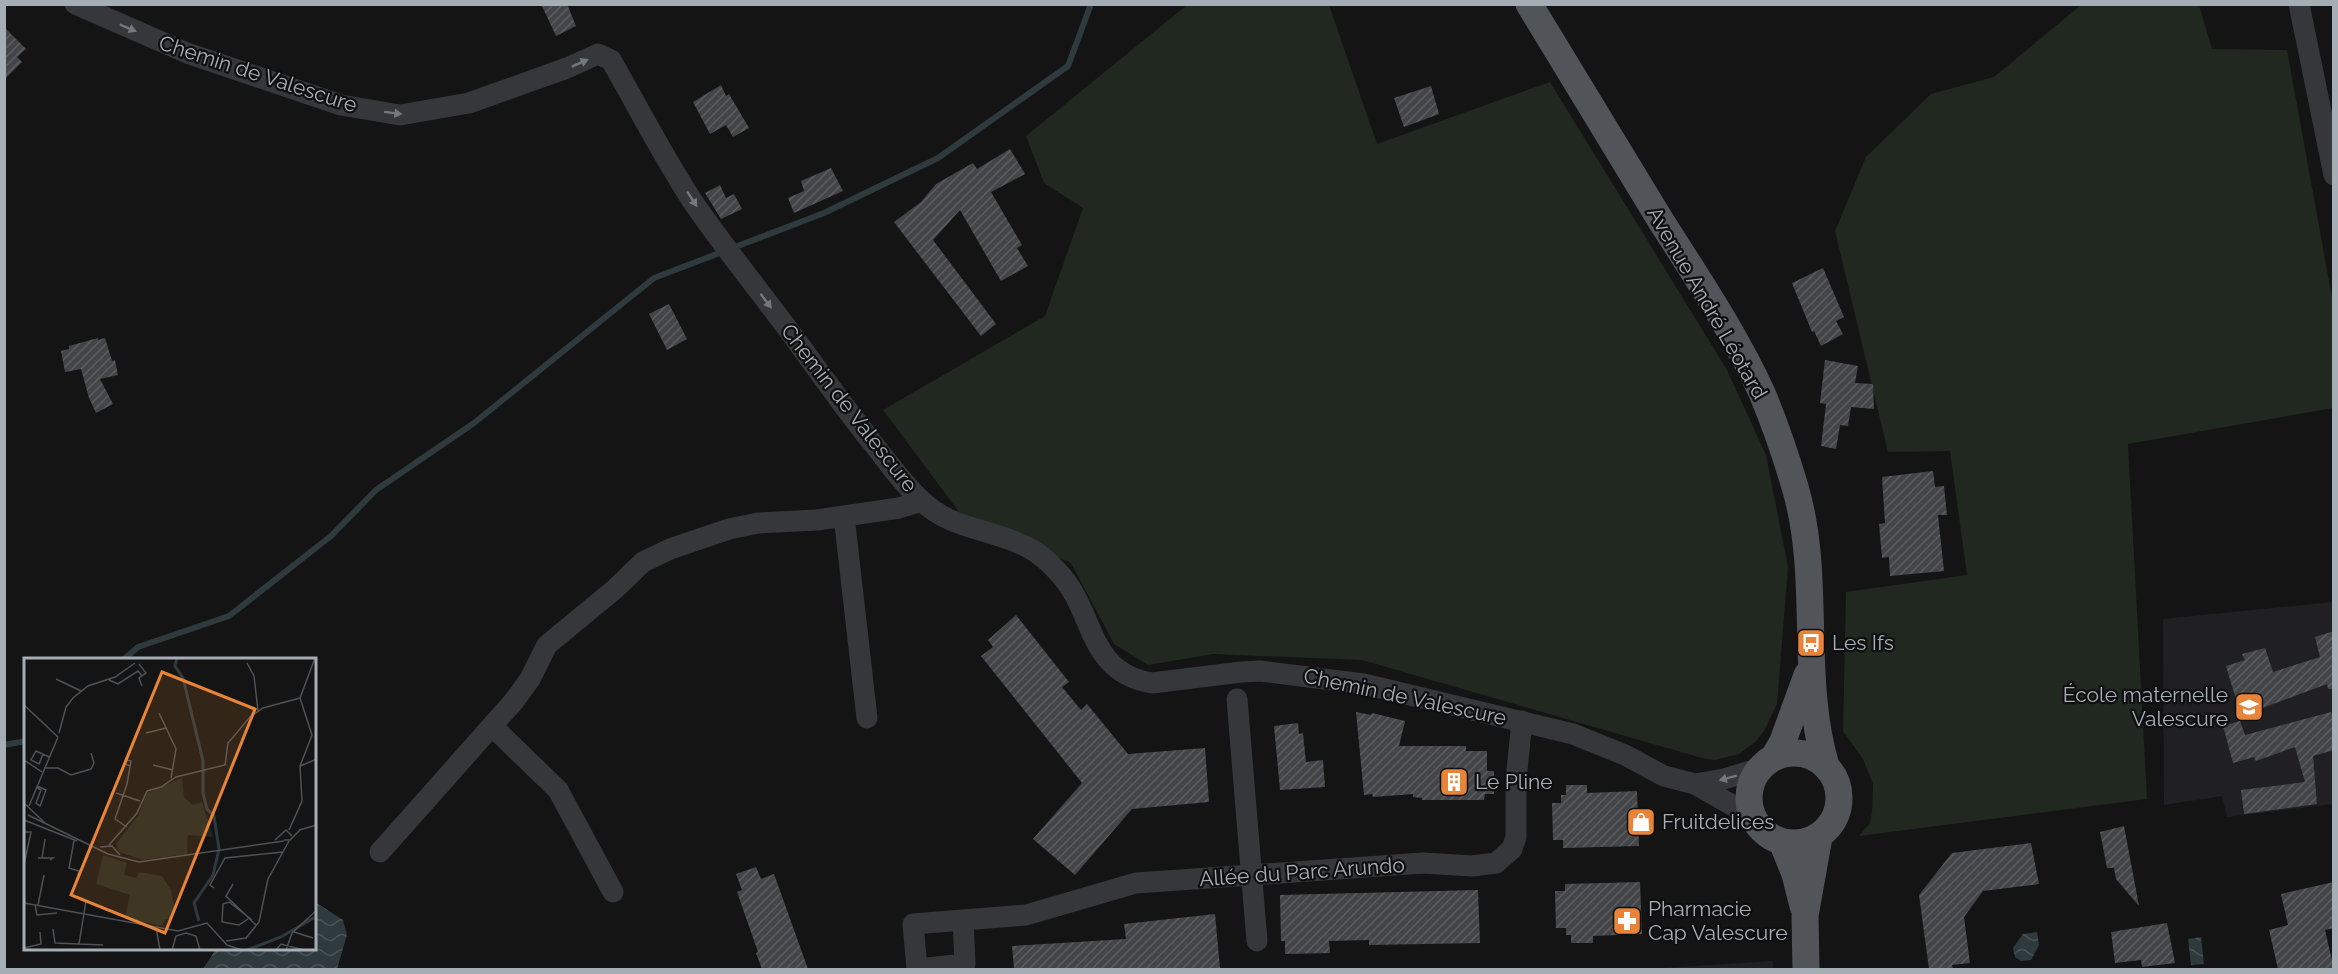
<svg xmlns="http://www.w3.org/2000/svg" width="2338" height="974" viewBox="0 0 2338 974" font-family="Raleway,sans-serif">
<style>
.built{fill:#202022}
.grass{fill:#212820}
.water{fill:url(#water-waves)}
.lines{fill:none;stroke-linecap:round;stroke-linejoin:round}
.stream{stroke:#2e3a3d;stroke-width:6}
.building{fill:url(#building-hatch)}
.minor{stroke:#35373a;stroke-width:21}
.major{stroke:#515559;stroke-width:27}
.oneway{fill:#73787e}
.labels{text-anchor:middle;stroke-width:4.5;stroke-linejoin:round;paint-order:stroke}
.street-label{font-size:21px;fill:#a6aeb5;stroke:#0f0f10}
.poi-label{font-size:21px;fill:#a6aeb5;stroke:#0f0f10;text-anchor:start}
.inset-river{fill:none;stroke:#2e3a3d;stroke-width:3}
.inset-road{fill:none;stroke:#4e5255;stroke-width:1.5}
.view{fill:#e88439;fill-opacity:0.15;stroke:#e88439;stroke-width:3}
.inset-edge{fill:none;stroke:#a6aeb5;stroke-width:3}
</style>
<defs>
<pattern id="water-waves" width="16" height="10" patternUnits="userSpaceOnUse" patternTransform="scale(1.5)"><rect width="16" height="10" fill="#2e3a3d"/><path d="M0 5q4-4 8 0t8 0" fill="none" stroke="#495457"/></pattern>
<pattern id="building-hatch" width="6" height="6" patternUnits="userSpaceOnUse" patternTransform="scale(1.5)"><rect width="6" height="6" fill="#434548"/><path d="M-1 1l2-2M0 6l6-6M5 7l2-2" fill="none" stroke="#5b5d60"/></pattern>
</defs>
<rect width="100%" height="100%" fill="#141415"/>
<!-- built -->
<path class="built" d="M2333 602V804L2227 817 2222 796 2164 805 2163 619Z
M1773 961V969H1646Z"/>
<!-- grass -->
<path class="grass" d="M1187 5H1329L1377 144 1550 82 1727 370 1766 455 1788 567 1777 704 1764 731 1755 742 1739 754 1715 760 1702 758 1362 660 1213 654 1148 665 1114 644 1071 563 959 512 883 410 1045 316 1083 208 1044 183 1026 136Z
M2081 5H2199L2212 49 2287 50 2333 303V408L2128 444 2147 799 1859 836 1870 823 1872 812 1873 784 1863 759 1843 731 1846 592 1967 575 1950 451 1888 452 1835 231 1866 157 1931 94 1994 77Z"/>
<!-- water -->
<path class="water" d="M315 902 343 920 347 935 337 969H203L216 949 315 948Z
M2037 932 2039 945 2031 960 2021 961 2015 957 2013 948 2023 934Z
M2201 937 2204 964 2191 965 2188 939Z"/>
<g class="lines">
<!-- stream -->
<path class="stream" d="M124 659 138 647 229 616 331 536 376 490 474 423 654 278 824 213 938 158 1068 66 1091 4
M4 745 26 741"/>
</g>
<!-- building -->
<path class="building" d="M541 4H567L576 26 556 36Z
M4 27 26 49 17 57 22 62 4 80Z
M721 85 726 96 729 94 749 128 733 137 726 125 710 134 693 102Z
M1431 86 1439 114 1404 127 1394 98Z
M1010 149 1025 174 991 192 1022 245 1017 248 1028 266 1001 281 960 210 933 240 996 324 981 336 894 222 921 202 936 184 973 163 977 169Z
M831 168 843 191 794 213 788 198 804 191 801 181Z
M720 185 726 198 734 194 742 209 721 219 705 193Z
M1823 268 1844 317 1836 321 1843 334 1821 346 1814 331 1812 332 1792 283Z
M669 304 687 339 667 350 649 314Z
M98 338V340L105 338 112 361 115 360 118 375 100 379 113 404 96 413 89 398 81 369 65 372 61 351 69 349V346Z
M1825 360 1858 366 1855 383 1873 384 1874 409 1851 407 1848 426 1840 425 1836 449 1821 446 1826 404 1820 403Z
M1933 471 1935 487 1944 486 1947 515H1938L1944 571 1890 576 1889 557 1882 558 1879 524 1885 523 1882 477Z
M1016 615 1069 682 1062 687 1081 710 1087 704 1128 754 1205 748 1209 802 1132 809 1075 875 1033 839 1082 783 981 656 993 647 988 640Z
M2334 631V689H2328L2327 684 2241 716 2226 666 2245 660 2242 654 2265 648 2273 672 2320 657 2315 637Z
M1356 712 1371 715 1372 713 1405 721 1399 746H1466V751H1487V771H1494V794H1485L1484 800H1422V798L1413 797V794L1373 797 1372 794 1364 795Z
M2331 712 2334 720V750L2313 756 2317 804 2244 814 2241 790 2305 782 2295 747 2256 761 2254 757 2233 763 2223 726 2240 721 2245 735Z
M1298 723 1299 734 1303 733 1306 762 1323 760 1325 787 1280 790 1274 726Z
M1566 785H1587V793L1637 791 1639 846 1563 848V840H1553L1552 803H1561V795H1566Z
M2124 826 2139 906 2116 879 2114 868H2107L2100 832Z
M2031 843 2039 884 1983 891 1964 917 1970 963 1952 965 1953 969H1929L1919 895 1952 853Z
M756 867 761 879 774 874 808 969H762L756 953 758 952 737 892 742 890 736 874Z
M1640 882 1642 934 1593 936V943H1571V935H1566V928H1556L1555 891H1565V884Z
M2334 882V928L2325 930 2334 969H2278L2269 930 2288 925 2281 894Z
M1478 890 1480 943 1369 945V940L1329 941 1330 953 1285 954V941H1281L1280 895Z
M1215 914 1220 968 1014 969 1012 946 1126 939 1124 924Z
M2167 923 2175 963 2142 967 2141 960 2115 963 2111 932Z"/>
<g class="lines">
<!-- minor -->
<path class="minor" d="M75 4 187 53 341 105 400 115 469 103 567 68 598 54 611 60C638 107 663 156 693 202 728 253 768 301 804 351 827 383 850 415 875 446 890 465 904 485 922 501 951 530 995 529 1029 548 1040 554 1049 562 1057 571 1096 610 1085 672 1152 683L1241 672 1260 671 1364 684 1573 734 1625 755 1664 776 1695 784 1753 817
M2299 4 2334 175
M844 516 867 718
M1237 699 1257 941
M492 726 558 790 613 892
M1695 784 1724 779 1760 768
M380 852 514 701 530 679 547 645 615 589 643 562 670 549 729 529 758 523 817 520 899 508 922 501
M963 920 965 964 917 969 913 924 1026 915 1136 883 1423 863 1472 866 1496 863 1512 849 1516 837V780L1522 721"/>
<!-- major -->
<path class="major" d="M1529 4C1573 77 1617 149 1661 221 1696 276 1735 334 1762 393 1775 424 1786 456 1795 487 1822 578 1799 675 1826 766
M1749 798a45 45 0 1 1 90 0a45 45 0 1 1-90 0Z
M1774 757 1783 741 1807 675
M1782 842 1795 874 1803 906
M1806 970 1805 916 1819 837"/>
</g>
<!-- one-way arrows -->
<defs><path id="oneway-solid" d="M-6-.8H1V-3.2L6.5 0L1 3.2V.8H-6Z" transform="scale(1.5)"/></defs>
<g class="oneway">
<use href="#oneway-solid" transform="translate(128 28) rotate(23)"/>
<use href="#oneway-solid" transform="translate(580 63) rotate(-24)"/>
<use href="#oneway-solid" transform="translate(393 113) rotate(7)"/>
<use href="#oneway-solid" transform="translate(692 199) rotate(57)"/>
<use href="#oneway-solid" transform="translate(766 301) rotate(53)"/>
<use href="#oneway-solid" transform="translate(1728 778) rotate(165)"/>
</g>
<!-- icons -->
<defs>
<g id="bus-square" transform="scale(1.5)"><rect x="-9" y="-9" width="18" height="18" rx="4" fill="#e88439" stroke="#0f0f10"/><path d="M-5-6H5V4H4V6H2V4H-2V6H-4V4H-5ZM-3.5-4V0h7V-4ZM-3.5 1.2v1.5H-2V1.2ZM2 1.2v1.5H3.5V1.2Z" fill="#fff"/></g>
<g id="school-square" transform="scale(1.5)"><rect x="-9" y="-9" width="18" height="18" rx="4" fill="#e88439" stroke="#0f0f10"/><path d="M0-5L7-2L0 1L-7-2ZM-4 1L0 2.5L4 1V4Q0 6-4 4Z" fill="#fff"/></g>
<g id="building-square" transform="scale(1.5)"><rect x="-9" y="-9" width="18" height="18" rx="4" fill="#e88439" stroke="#0f0f10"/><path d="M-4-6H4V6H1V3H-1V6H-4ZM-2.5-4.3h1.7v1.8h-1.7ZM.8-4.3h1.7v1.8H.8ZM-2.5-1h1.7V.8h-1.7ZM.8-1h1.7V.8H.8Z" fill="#fff"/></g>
<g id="shop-square" transform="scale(1.5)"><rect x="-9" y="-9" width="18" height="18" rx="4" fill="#e88439" stroke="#0f0f10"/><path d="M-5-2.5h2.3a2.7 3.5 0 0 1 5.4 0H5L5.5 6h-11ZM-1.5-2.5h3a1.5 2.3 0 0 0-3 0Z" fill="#fff"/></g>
<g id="pharmacy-square" transform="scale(1.5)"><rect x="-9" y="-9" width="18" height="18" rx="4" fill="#e88439" stroke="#0f0f10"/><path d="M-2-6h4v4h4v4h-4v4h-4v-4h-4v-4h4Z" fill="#fff"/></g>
</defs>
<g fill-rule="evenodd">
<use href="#bus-square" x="1811" y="643"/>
<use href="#school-square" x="2249" y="707"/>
<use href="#building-square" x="1454" y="782"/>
<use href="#shop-square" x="1641" y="822"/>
<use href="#pharmacy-square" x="1627" y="921"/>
</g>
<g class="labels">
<!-- street labels -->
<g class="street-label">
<text transform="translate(258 74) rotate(18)" y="7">Chemin de Valescure</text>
<text transform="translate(1707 303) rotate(60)" y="7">Avenue André Léotard</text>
<text transform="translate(849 408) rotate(52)" y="7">Chemin de Valescure</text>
<text transform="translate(1405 697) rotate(12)" y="7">Chemin de Valescure</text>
<text transform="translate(1302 872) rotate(-4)" y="7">Allée du Parc Arundo</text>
</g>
<!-- poi labels -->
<g class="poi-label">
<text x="1832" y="650">Les Ifs</text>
<text x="2228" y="702" text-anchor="end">École maternelle<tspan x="2228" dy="24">Valescure</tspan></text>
<text x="1475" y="789">Le Pline</text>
<text x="1662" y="829">Fruitdelices</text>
<text x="1648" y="916">Pharmacie<tspan x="1648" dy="24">Cap Valescure</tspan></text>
</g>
</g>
<!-- overview -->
<g transform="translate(24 658)">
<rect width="292" height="292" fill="#141415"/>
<path d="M158 120 160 139 169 147 178 144 189 179 164 177 163 196 119 202 95 194 92 186 115 156 123 135ZM79 197 103 205 100 217 112 220 115 214 138 218 147 232 151 253 147 261H141L138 268 101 260 106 237 72 226Z" fill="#212820"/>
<path class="inset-river" d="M153 0 151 8 159 20 179 103V135L183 151 190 158 195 191 189 217 170 245 175 263M223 292 257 279 293 258"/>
<path class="inset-road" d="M223 5 230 18 234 53M115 6 122 15 115 20 118 28M32 21 57 33M85 22 94 26 114 13 118 18M0 47 34 79M135 55 152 91 147 120M35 75 42 49 49 40 64 28 91 19 111 5M122 75 142 70M19 96 15 106 7 102 12 93 25 99M0 102 18 114M129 107 149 112M276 108 293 101M20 110H34L47 117 67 111 70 105 67 95M12 129 17 132 12 145 16 148 22 132 13 128M92 135 116 143M0 145 21 165M5 148 34 79M4 157 84 196 115 204 260 183M0 162 53 183M103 169 91 161 103 126 107 103 103 102 101 106 106 108M265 172 278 143 276 108 288 77 276 40 291 0M275 172 293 167M0 174H7L0 207M251 182 262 172 268 178M260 182H266L276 172M50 183 45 210 55 213 52 226M85 187 113 155 123 133 137 129 152 119 201 107 204 85 226 59 239 50 276 40M76 189 88 188 96 197M14 200H29L26 202M18 200 21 181M209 226 202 238 232 267M190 230 186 227 201 200 259 194M0 245 154 273 183 265 203 287 218 292M11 247 13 257 33 255M14 247 20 217M224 261 215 267 198 264 199 246 205 244 228 262M132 269 136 292M29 271 31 285 79 287M270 274 289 280M202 283 222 280 235 264 244 221 265 183M55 286 62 243M0 290 17 286 16 274M148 292 152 278 162 275 172 278 176 292M252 292 257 286 280 292M262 292 268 275 293 252"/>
<path class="view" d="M138 14 231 51 141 275 47 237Z"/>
<rect width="292" height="292" class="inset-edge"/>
</g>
<!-- border -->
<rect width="2338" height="974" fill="none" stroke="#a6aeb5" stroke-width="12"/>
</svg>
